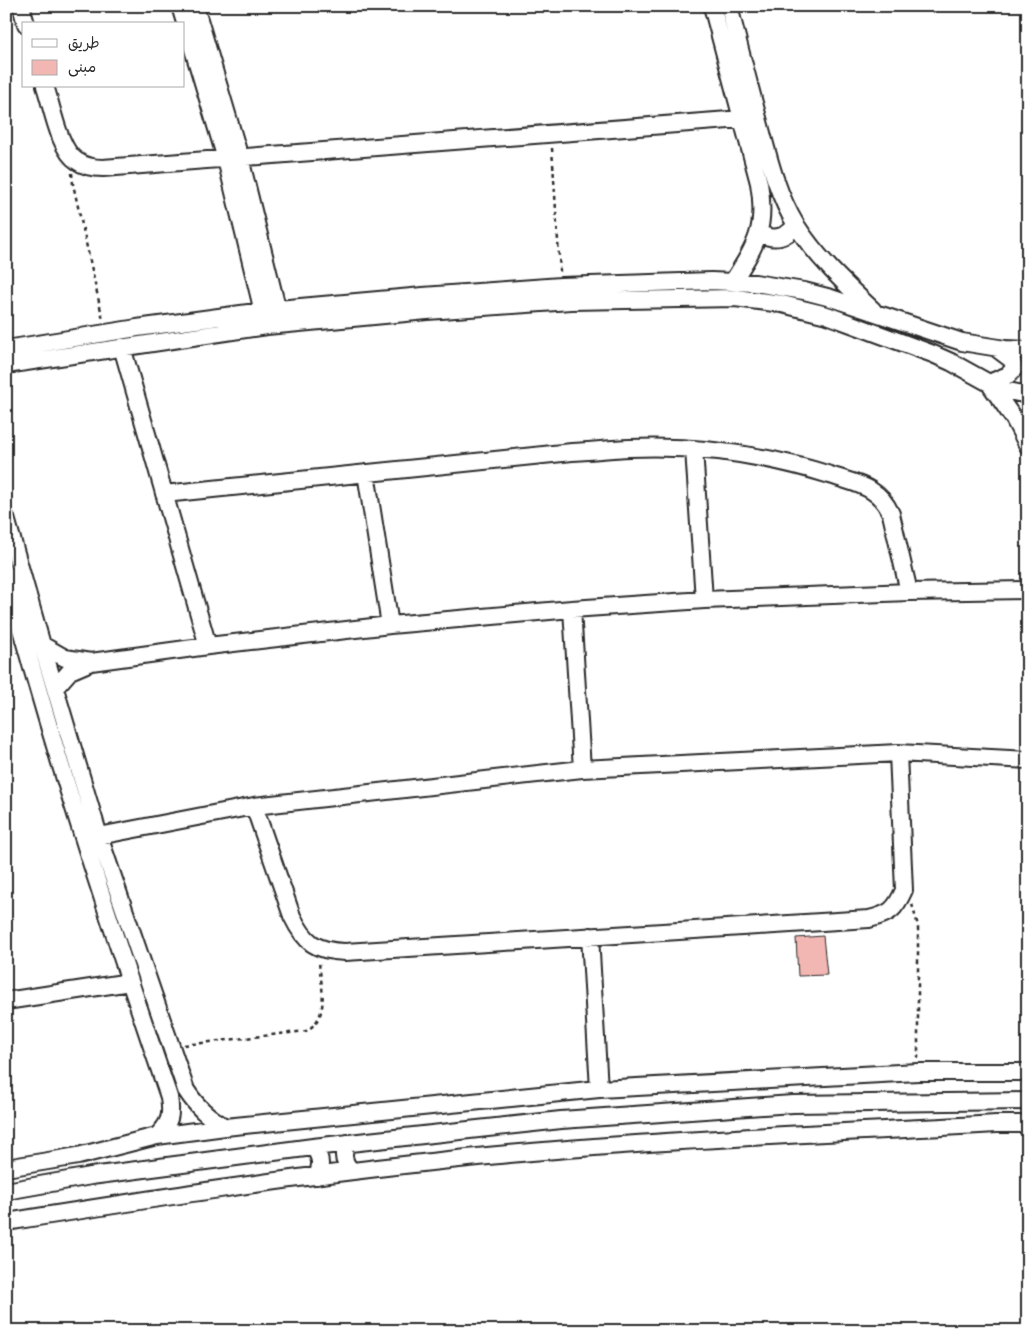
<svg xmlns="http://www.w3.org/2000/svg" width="1034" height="1337" viewBox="0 0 1034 1337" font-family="Mali,'Playpen Sans Arabic',sans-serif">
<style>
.building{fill:#f3b7b3;stroke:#2b2b2b}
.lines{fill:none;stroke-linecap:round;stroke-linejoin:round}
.minor-casing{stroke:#2b2b2b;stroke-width:20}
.path{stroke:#2b2b2b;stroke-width:2.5;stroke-dasharray:4 4;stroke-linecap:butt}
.minor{stroke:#fff;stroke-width:16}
</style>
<rect width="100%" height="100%" fill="#fff"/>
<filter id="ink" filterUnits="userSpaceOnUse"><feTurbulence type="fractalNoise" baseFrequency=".02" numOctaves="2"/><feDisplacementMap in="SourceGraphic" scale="10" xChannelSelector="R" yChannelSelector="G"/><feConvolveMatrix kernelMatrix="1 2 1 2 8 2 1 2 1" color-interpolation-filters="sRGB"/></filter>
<g filter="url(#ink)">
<!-- building -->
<path class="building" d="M823 936 827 975 798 976 796 938Z"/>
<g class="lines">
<!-- minor casing -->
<g class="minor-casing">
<path id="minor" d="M21 6 26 24
M180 6 226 159 265 320
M195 6 240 158 280 320
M712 6 759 183C767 228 756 245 733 281
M729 6C738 43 748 80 758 118 768 155 776 192 796 225 817 258 845 284 873 310
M45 86C52 106 59 150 77 161 85 167 93 168 103 168L742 119
M759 233C774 241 786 238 796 225
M122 347 208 646
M996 348 1012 360 1014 369 1008 375 989 383 1014 419 1028 446
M6 349 137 328 278 309 423 296 561 286 711 281 755 283 804 291 831 298 962 342 1005 349 1028 350
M6 365 267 326 427 311 571 301 735 298 782 304 827 315 933 354 951 362 989 383 1008 391 1028 395
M694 449 704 600
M366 473 390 625
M164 494 572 452C591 451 610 449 629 448 696 445 766 455 830 475 856 484 879 486 891 514L909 592
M6 518 42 645 99 836 186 1090C197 1107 208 1117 225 1127
M6 574C53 751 110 924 169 1097 172 1116 170 1123 157 1136
M572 609 582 769
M42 645 65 658 91 662
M55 688 70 671 91 662 208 646 390 625 572 609 704 600 909 592 1028 590
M254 806 292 916C305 943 316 951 345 952L869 919C890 914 895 910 904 890L898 753
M84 840 99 836 254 806 582 769 898 753 1028 760
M590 936 599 1089
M6 1001 130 982
M347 1143C342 1154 343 1163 352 1171
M313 1147C321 1156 322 1165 317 1176
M6 1168 78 1156 157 1136 225 1127 599 1089 918 1072H1028
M6 1191 91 1176 313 1147 561 1120 793 1104 1028 1101
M6 1222C145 1200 283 1178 422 1163 612 1141 805 1135 996 1124H1028"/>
</g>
<!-- path -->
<path class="path" d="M552 148 560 272
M72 173 73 184 103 320
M912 904 918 926V1058
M184 1045 306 1031C331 1016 321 987 319 962"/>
<!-- minor -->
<use href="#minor" class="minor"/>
</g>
</g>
<!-- margin -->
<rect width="1034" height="1337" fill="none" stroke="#fff" stroke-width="25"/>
<rect x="12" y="12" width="1009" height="1312" fill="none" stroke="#2b2b2b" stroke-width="2" filter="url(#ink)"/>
<!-- legend -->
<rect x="22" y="22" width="162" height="65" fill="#ffffff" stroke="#aaaaaa"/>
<rect x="32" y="39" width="25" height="8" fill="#ffffff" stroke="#aaaaaa"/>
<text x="68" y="48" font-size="15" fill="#2b2b2b">طريق</text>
<rect x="32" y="60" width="25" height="15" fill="#f3b7b3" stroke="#aaaaaa"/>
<text x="68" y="72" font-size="15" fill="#2b2b2b">مبنى</text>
</svg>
